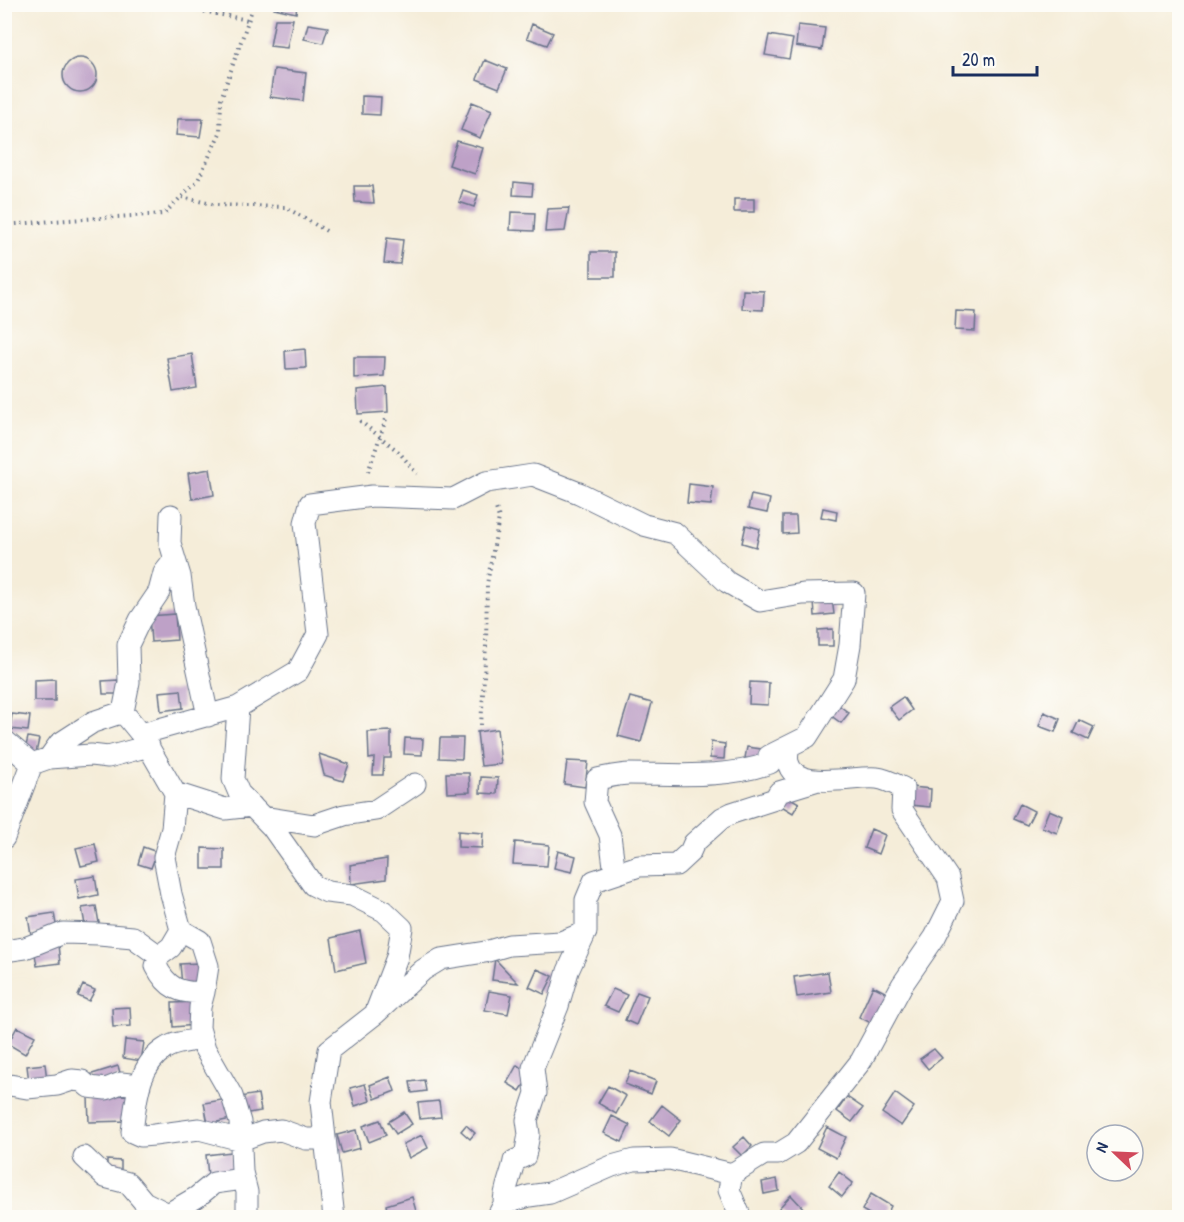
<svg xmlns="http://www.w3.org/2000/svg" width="1184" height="1222" viewBox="0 0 1184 1222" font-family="'Patrick Hand',sans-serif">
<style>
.building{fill:#bea1c7}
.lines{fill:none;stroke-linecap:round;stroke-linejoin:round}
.street-casing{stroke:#677289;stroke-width:23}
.path{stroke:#677289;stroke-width:4;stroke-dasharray:1.5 4.5;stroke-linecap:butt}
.street{stroke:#fff;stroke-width:21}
</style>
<rect width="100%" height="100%" fill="#fdfcf7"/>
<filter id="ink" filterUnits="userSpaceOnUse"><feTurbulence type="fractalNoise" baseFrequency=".0167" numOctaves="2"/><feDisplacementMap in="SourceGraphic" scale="12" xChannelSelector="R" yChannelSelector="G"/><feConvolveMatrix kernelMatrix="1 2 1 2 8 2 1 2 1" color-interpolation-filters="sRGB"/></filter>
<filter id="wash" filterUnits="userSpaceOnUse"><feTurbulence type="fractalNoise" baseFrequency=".008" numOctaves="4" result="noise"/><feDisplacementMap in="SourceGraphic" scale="24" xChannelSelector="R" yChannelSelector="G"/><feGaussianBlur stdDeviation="1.35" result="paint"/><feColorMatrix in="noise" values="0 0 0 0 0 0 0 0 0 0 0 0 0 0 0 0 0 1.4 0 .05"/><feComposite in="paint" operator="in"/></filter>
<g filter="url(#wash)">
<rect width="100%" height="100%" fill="#f5edd9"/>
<g id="blocks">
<!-- building -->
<path class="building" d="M275 5H297L296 13 274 8Z
M275 19H293L287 48 270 46Z
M308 24 328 27 323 43 304 39Z
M532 24 553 33 547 45 527 38Z
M798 25 825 28 822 50 796 46Z
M769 35 793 39 789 59 765 55Z
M63 75a17 17 0 1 1 34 0a17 17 0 1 1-34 0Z
M485 60 507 69 499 88 477 79Z
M274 69 306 73 303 101 270 97Z
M362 96 381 97 380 115 362 114Z
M472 102 492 110 480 138 461 130Z
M178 119H203L200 137 176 135Z
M457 141 483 148 475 174 449 165Z
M514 182 533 184 532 196 513 195Z
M354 186H372L374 203 355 202Z
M463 190 478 195 474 207 459 202Z
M734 199H754V212H734Z
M569 208 565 231 545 232 547 209Z
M511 212 535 213 534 231 510 230Z
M387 238 403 240 400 264 384 263Z
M591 252H615V277H591Z
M743 290 764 291 763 310 742 309Z
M956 311 976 312 975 331 955 330Z
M305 349 306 368 286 369 285 351Z
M192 354 197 388 173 392 167 358Z
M354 357H385L384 376 354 378Z
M387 387 388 412 358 414 357 390Z
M210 469 214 495 192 499 188 473Z
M689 484 713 487 711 505 687 503Z
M751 495 770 499 767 513 748 509Z
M823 508 837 511 836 520 821 517Z
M783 516H796L797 533 783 534Z
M746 525 760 529 756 547 742 543Z
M832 599 834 614 815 616 814 601Z
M175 614 177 640 151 642 149 616Z
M833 629V646H818V630Z
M55 679V701H34V680Z
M118 680V694H103L102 681Z
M750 682 769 683 768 705 749 704Z
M181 690 183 708 161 711 159 692Z
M630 697 652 703 641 742 618 736Z
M903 697 912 710 899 720 889 707Z
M837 704 849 713 841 723 830 715Z
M1044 712 1060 719 1055 732 1039 726Z
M12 714 30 716 28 731 10 729Z
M1079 720 1094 727 1088 740 1073 733Z
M497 729 501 764 481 766 477 732Z
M391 731V758H384L383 775H373L374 758 369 759 368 732Z
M28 737 39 739 36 753 25 751Z
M405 738 423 739 422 755 404 754Z
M440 738H463L462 759 439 758Z
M711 742 725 744 724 759 710 758Z
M747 747 761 749 759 760 745 758Z
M319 754 349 764 343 781 324 775Z
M567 761 588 762 585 787 564 784Z
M446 773H469L470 792 447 793Z
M481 777 498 778 497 794 480 793Z
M912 787 931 789 930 807 910 805Z
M783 794 799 803 793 813 778 804Z
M1020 804 1034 811 1027 825 1013 819Z
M1049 810 1063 816 1057 833 1042 827Z
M871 829 885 835 878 854 864 848Z
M458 831 483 833 482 848 458 847Z
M515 842 549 845 547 866 513 864Z
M95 844 99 862 81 866 76 848Z
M143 847 157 852 151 868 138 864Z
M202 848 224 849V869H202Z
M558 851 576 856 572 872 554 868Z
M387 859 386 879 351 884 350 865Z
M95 876 98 895 79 899 76 879Z
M96 906 99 923 85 925 82 908Z
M54 913 57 930 31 935 28 917Z
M360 931 366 963 336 970 331 938Z
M58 945 60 963 37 966 34 948Z
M495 959 518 983 492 980Z
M199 963 200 984 182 985 180 964Z
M537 969 553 976 544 994 529 987Z
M828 972 831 992 797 997 794 977Z
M83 985 95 990 89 1001 78 996Z
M873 986 891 995 877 1026 859 1017Z
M613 989 627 995 618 1012 604 1006Z
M489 991 512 995 508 1014 485 1010Z
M637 992 648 996 636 1025 625 1020Z
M196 1002 197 1025 173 1027 172 1003Z
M130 1007 131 1026 113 1027 112 1008Z
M17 1027 35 1036 25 1054 8 1044Z
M125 1040 144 1042 141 1061 123 1058Z
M934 1049 942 1058 928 1069 920 1059Z
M45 1064 47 1080 29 1082 27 1066Z
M517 1065 531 1074 520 1091 507 1083Z
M118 1066 121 1076 92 1085 89 1075Z
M630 1071 656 1081 651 1094 625 1084Z
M390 1077 395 1091 375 1099 370 1085Z
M424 1080 426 1091 412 1093 410 1082Z
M365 1084 370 1101 355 1106 350 1088Z
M608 1086 626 1096 616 1114 598 1103Z
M895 1093 914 1107 901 1126 882 1113Z
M258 1094 261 1111 242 1114 239 1097Z
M127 1095 129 1121 89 1122 88 1097Z
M847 1097 863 1108 852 1122 837 1111Z
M227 1099 231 1119 208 1124 204 1103Z
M439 1101 441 1117 420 1119 418 1103Z
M662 1105 681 1120 669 1136 650 1121Z
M404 1112 412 1124 396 1134 388 1122Z
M612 1116 630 1125 622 1142 604 1133Z
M380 1120 386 1135 369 1142 363 1126Z
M466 1125 475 1133 470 1139 461 1131Z
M827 1127 846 1137 836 1158 817 1148Z
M356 1130 360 1148 342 1153 337 1135Z
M422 1135 428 1148 409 1158 403 1144Z
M744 1137 752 1146 742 1156 733 1147Z
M231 1152 233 1173 208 1176 206 1155Z
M107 1160 121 1161V1176L107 1175Z
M839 1172 853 1183 842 1197 829 1186Z
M777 1179 779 1191 764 1194 762 1182Z
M871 1194 891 1206 885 1218H876L862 1210Z
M791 1195 804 1209 795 1218H788L779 1208Z
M412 1197 418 1218H389L386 1205Z"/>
</g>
</g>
<g filter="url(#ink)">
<use href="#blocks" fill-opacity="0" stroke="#677289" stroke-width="1.5"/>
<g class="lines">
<!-- street casing -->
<g class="street-casing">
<path id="street" d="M171 515 170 543 180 576 184 606 208 716
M238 707 233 779 239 793 272 827 313 885 327 892 352 895 384 911 402 928 397 957 375 1014 329 1050 321 1102 334 1218
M123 712 129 682 128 645 140 620 159 592 164 573 175 559
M141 734 175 793 225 809 252 806
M4 740 32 764
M49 758 91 755 108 757 149 746
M175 793 172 829 164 857 171 894 181 930 200 941 208 966 204 992C180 994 167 988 156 966L159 956 171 947 181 930
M263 817 314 825 344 815 376 810 415 784
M4 838 32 764 49 758 59 744 93 722 123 712 141 734 238 707 298 671 318 634 305 523 310 504 372 496 453 499 486 482 533 475 579 493 644 525 675 533 727 582 760 601 803 594 854 593 850 645 844 679 807 737 769 756 770 763C725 779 677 774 630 774 619 774 608 777 597 779L595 802 610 835 615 874 594 881 586 900V932L561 942 509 945 485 952 441 959 423 970 375 1014
M615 874 639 866 676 865 690 852 694 843 722 818 732 813 775 799 779 792 815 781
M4 951 25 948 63 933 99 934 133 937 159 956
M204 992 200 1007 199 1028 205 1049 232 1096 240 1122 242 1172 247 1192V1218
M202 1039C191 1041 175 1042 166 1048 137 1065 136 1103 132 1132L141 1136 154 1135 199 1129 241 1140 263 1132 281 1130 306 1139H324
M4 1084 27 1088 57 1085 72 1080 82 1081 89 1087 106 1089 121 1083 140 1085
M84 1157 105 1177 128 1183 144 1202 168 1214
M504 1204C503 1192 512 1174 514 1161L525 1156 529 1134 527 1120 536 1093 533 1068 558 1006 568 971 586 932
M167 1218 168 1214 197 1197 214 1183 243 1179
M497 1218 504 1204 529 1196 550 1193 612 1166 634 1160 670 1159 732 1174
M741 1218 729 1190 732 1174 764 1154H778L796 1143 861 1061 902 985 935 937 953 901 948 878 902 810 903 788C895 784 886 779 877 778 855 775 794 793 788 762 787 758 788 752 788 748"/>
</g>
<!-- path -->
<path class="path" d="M182 4 186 8 248 20
M460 4 476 12
M182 197 216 205 285 207 328 232
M4 225 53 221 164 214 198 180 220 133 221 99 254 4
M360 421 399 452 417 474
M368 472 386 419
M481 725 486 645 487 584 499 518 495 505"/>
<!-- street -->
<use href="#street" class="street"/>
</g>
</g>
<!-- margin -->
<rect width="1184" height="1222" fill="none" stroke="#fdfcf7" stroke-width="24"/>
<!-- north arrow -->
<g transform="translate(1115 1153) rotate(293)"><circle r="28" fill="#fdfcf7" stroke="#a3aaba" stroke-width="1.5"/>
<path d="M0-4.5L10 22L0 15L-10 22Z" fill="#d1495b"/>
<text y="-9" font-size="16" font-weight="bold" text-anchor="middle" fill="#1b2f5e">N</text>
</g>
<!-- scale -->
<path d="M953 66v9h84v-9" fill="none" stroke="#1b2f5e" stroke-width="3"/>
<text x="962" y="66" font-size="18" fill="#1b2f5e" stroke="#fdfcf7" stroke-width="4.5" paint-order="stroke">20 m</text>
</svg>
